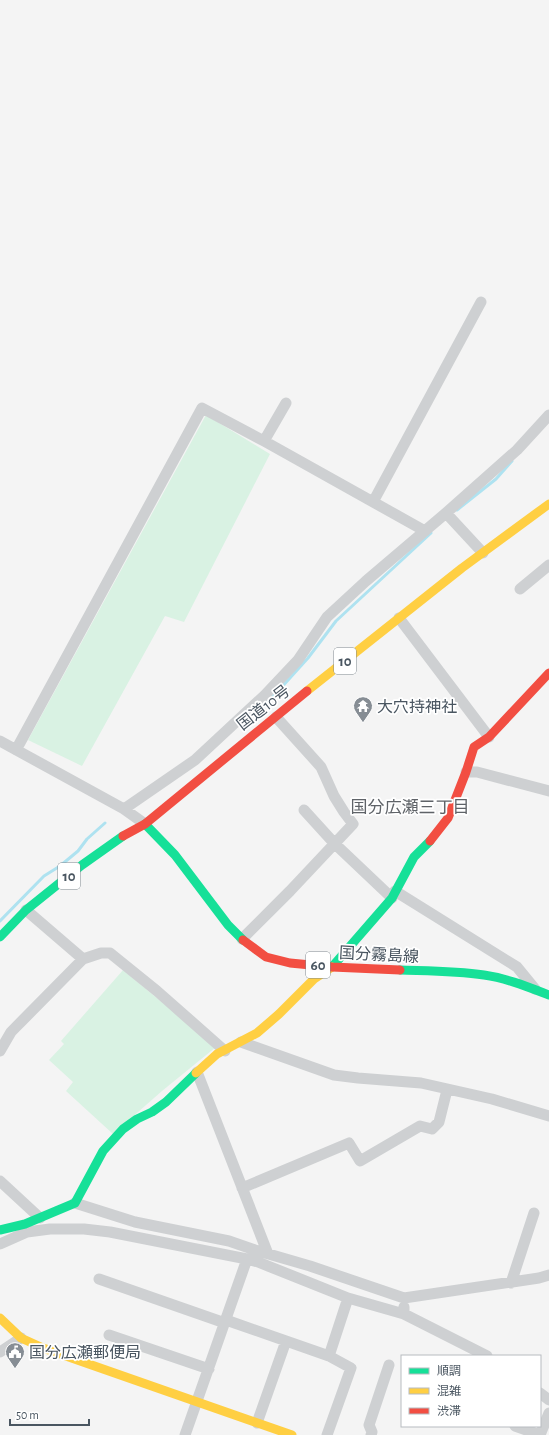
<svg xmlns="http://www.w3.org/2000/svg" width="549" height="1435" viewBox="0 0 549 1435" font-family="'Alegreya Sans','Noto Sans JP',sans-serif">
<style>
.green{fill:#d9f2e3}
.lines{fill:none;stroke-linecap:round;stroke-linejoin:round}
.stream{stroke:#aee2f0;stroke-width:3}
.street{stroke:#ced0d2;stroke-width:11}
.fast{stroke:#16e098;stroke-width:9}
.slow{stroke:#ffcf43;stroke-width:9}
.jam{stroke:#f24e42;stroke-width:9}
.labels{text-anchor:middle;stroke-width:3.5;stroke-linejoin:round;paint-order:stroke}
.shield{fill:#fff;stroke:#808990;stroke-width:1}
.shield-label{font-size:15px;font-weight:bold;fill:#4a5661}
.poi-label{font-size:16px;fill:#4a5661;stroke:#fff;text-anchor:start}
.street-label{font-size:16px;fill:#4a5661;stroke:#fff}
.neighbourhood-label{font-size:17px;fill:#5f6368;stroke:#fff}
</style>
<rect width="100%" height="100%" fill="#f4f4f4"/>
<!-- green -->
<path class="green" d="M206 415 270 454 184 622 165 616 82 766 28 740Z
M123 970 216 1047 162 1091 113 1134 66 1091 73 1082 49 1060 64 1044 61 1041Z"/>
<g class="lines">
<!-- stream -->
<path class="stream" d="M457 510 496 479 512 461
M261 710 308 658 336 621 431 533
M0 921 44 876 60 866 78 851 87 839 105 823"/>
<!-- street -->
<path class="street" d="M264 441 286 403
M373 502 481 302
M446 513 483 553
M520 589 549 565
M399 618 489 737
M0 741 124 809 145 824
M16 750 202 408 264 441 425 531
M466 772H477L549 791
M124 809 195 760 265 695 298 660 327 617 366 581 446 513 517 450 549 415
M304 810 334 843 392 898
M395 891 517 967 535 989
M242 939 290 891 353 824 344 812 334 796 321 767 276 717
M83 959 101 953H110L157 991 225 1051
M241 1042 334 1075 358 1078 421 1083 492 1099 549 1116
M0 1051 11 1032 83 959 26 910
M197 1072 268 1254
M0 1181 40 1218
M242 1188 349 1143 360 1161 420 1126 432 1129 439 1122 447 1090
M75 1203 135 1222 229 1241 255 1250 310 1266 404 1298 539 1278 549 1275
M0 1244 27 1232 50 1229H84L110 1232 247 1259
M99 1279 225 1323
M511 1283 534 1213
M404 1307V1314L487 1356
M226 1320 329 1356 348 1298
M109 1335 209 1369
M0 1352 21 1338
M540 1393 549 1400
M257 1423 286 1341
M515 1426 540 1435
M185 1435 247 1259 258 1262 348 1298 404 1314
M327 1435 351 1368 329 1356
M371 1435 372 1432 369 1425 389 1365
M540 1435 549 1413"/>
<!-- fast -->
<path class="fast" d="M145 824 175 855 228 925 243 940
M0 937 26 910 82 865 123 836
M332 967 392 898 414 857 430 841
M400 970C428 971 456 971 484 975 506 978 528 987 549 995
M0 1230 25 1224 75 1203 103 1151 123 1129 137 1119 152 1112 166 1102 196 1073"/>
<!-- slow -->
<path class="slow" d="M307 691 462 568 549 504
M196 1073 217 1054 257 1033 279 1014 314 979 332 967
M0 1318 21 1338 43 1348 292 1435"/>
<!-- jam -->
<path class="jam" d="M123 836 145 824 307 691
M430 841 448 818 466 772 474 747 489 737 549 673
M243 940 266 957 290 963 332 967 400 970"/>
</g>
<!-- icons -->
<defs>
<g id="temple-pin" transform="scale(1)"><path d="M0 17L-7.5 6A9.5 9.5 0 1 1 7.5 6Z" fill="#868d94" stroke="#fff"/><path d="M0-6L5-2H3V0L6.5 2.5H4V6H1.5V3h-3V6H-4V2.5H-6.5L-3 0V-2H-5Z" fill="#fff"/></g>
<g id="civic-pin" transform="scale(1)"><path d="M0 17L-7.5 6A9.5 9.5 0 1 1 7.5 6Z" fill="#868d94" stroke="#fff"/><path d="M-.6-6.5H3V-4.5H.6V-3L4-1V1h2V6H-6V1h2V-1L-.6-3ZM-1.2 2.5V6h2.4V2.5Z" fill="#fff"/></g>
</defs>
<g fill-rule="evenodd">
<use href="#temple-pin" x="363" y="706"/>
<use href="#civic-pin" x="15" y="1352"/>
</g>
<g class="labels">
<!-- shield labels -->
<g class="shield">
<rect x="334" y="648" width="22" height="26" rx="3"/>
<rect x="58" y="863" width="22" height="26" rx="3"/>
<rect x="306" y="952" width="24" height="26" rx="3"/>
</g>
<g class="shield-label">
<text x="345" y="666">10</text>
<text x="69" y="881">10</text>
<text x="318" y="970">60</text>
</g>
<!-- poi labels -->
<g class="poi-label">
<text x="377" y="712">大穴持神社</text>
<text x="29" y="1358">国分広瀬郵便局</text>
</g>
<!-- street labels -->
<g class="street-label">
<text transform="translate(263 707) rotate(-38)" y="6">国道10号</text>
<text transform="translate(379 954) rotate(3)" y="6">国分霧島線</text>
</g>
<!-- neighbourhood labels -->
<g class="neighbourhood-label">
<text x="410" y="813">国分広瀬三丁目</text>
</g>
</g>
<!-- legend -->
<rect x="401" y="1355" width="140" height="72" fill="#ffffff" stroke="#b7bbc0"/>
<rect x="409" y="1368" width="20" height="6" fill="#16e098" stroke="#b7bbc0"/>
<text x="437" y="1375" font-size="12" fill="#4a5661">順調</text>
<rect x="409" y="1388" width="20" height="6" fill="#ffcf43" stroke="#b7bbc0"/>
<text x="437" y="1395" font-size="12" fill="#4a5661">混雑</text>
<rect x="409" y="1408" width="20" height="6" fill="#f24e42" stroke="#b7bbc0"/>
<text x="437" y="1415" font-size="12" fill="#4a5661">渋滞</text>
<!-- scale -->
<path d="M10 1419v6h79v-6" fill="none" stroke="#4a5661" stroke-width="2"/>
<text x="16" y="1419" font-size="12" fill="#4a5661" stroke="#ffffff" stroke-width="3" paint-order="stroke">50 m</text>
</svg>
